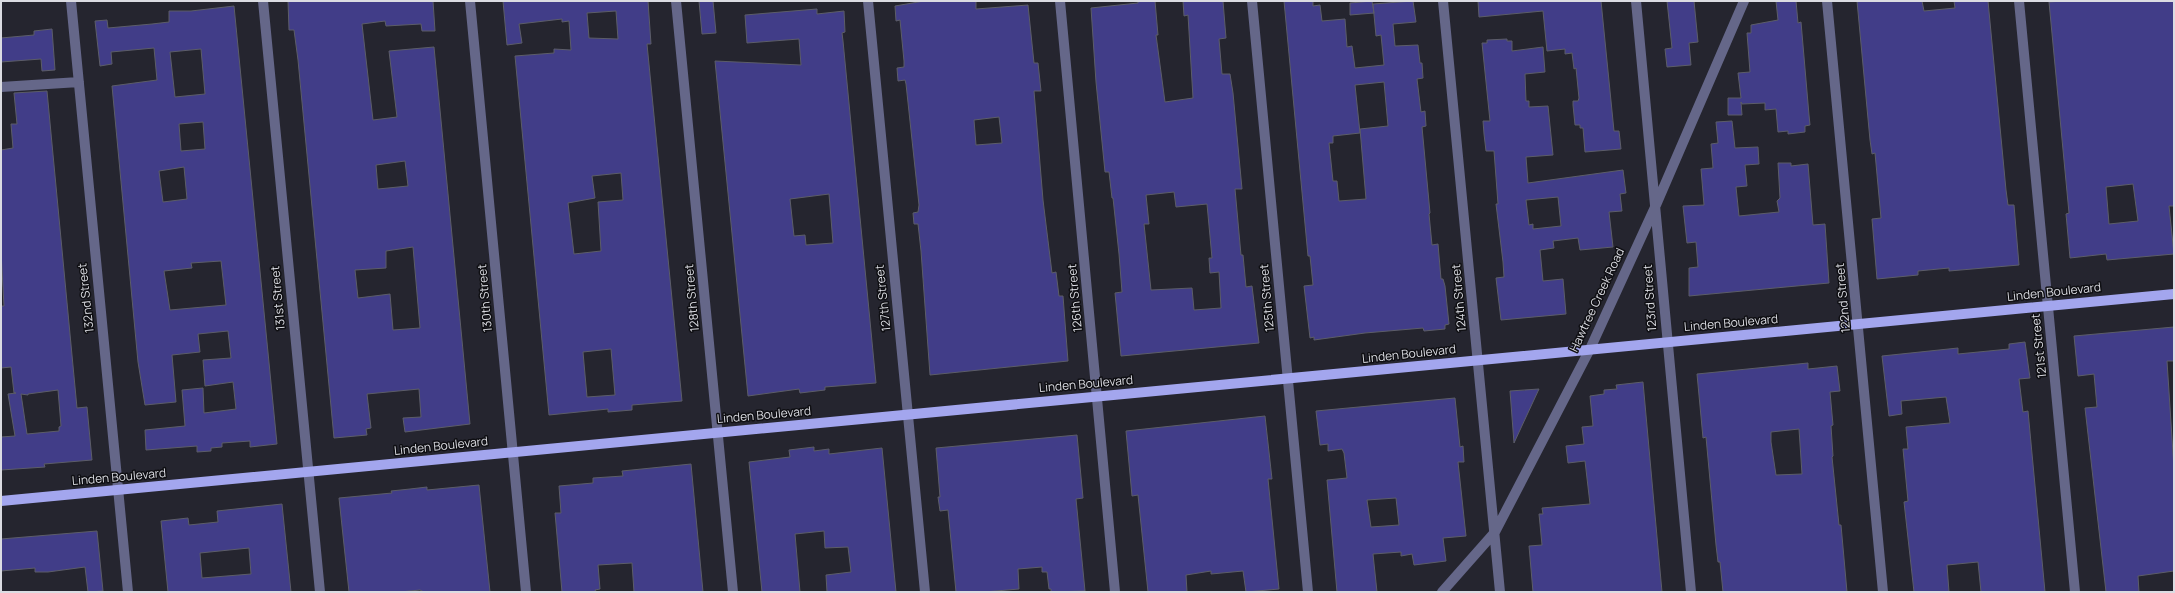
<svg xmlns="http://www.w3.org/2000/svg" width="2175" height="593" viewBox="0 0 2175 593" font-family="Manrope,sans-serif">
<style>
.building{fill:#413d88;stroke:#5c5d68;fill-rule:evenodd}
.lines{fill:none;stroke-linecap:round;stroke-linejoin:round}
.minor{stroke:#656789;stroke-width:10}
.major{stroke:#a3a6ee;stroke-width:10}
.labels{text-anchor:middle;stroke-width:3;stroke-linejoin:round;paint-order:stroke}
.street-label{font-size:12px;fill:#dbdce2;stroke:#0f0f13}
</style>
<rect width="100%" height="100%" fill="#25252f"/>
<!-- building -->
<path class="building" d="M288 1H433L435 31H422L421 24 386 26 385 21 362 24 373 120 397 117 389 51 434 47 470 424 405 432 403 418 421 417 419 389 367 394 371 428 366 429 367 435 334 438 298 60 294 30H289ZM405 161 408 186 378 189 376 165ZM413 247 420 328 393 330 390 294 358 298 355 270 386 268V251Z
M503 1H648L651 44H647L682 401 632 405V410L608 412V409L549 415 515 56 554 53V49L571 50 569 21 562 22V19L519 24 522 43 507 45ZM616 11 618 39 589 38 587 13ZM621 173 623 200 598 202 601 251 574 254 568 203 595 198 592 176ZM611 349 615 395 587 397 583 352Z
M699 1H713L716 33 702 34Z
M924 1H976V9L1028 5 1034 63H1038L1041 91H1034L1043 200 1052 273 1056 272 1059 296H1063L1068 361 930 375 921 251 918 224H914L913 213 918 212 919 205 906 84 905 80 898 81 897 68 904 67V61L900 20 896 21 895 6ZM999 117 1002 143 976 145 974 120Z
M1138 1H1155L1158 35H1156L1165 102 1193 98 1188 15 1184 16 1183 1H1223L1226 38 1219 39 1222 74H1230L1233 93 1242 189H1235L1241 255H1243L1246 287 1252 286 1259 343 1121 356 1115 293 1122 292 1119 254 1113 198H1112L1109 172H1105L1096 82 1091 8 1138 3ZM1174 192 1176 207 1207 204 1212 258H1209L1210 273 1219 272 1221 308 1194 310 1192 288 1151 290 1144 224H1149L1146 195Z
M1284 1H1313V6L1320 5 1322 21 1345 19 1347 47 1352 46 1355 68 1384 65 1381 35 1376 36 1373 4 1413 1 1416 22 1393 24 1395 46 1418 45 1420 63H1422L1423 78 1417 79 1421 112 1425 111 1426 126 1422 127 1430 213 1429 214 1432 245 1438 244 1441 279H1443L1445 286 1449 324 1445 325V329L1424 331 1423 328 1365 333 1314 340V337L1310 338 1304 286 1313 285 1310 256H1308ZM1384 82 1388 126 1360 129 1366 199 1339 201 1337 181H1333L1329 143H1333V136L1360 133 1355 85Z
M1372 1 1374 13 1350 15V3Z
M1478 1H1601L1614 131H1619L1621 149 1585 152 1583 128H1580V125H1575L1573 105V101H1578L1579 98 1576 68 1574 69 1572 53 1565 54V49L1547 51 1543 11 1479 17Z
M1667 1H1694L1698 42 1689 43 1691 65 1667 67 1665 49 1672 48Z
M1776 1H1796L1798 23 1801 22 1809 115 1810 125 1805 126V132L1788 134V131L1778 132 1776 109 1765 110V103L1742 104 1741 102 1742 115H1728V98H1741L1738 73 1750 72 1747 33H1751V25L1778 20Z
M1857 1H1922L1924 11 1955 8 1954 1H1988L2006 190 2008 205H2014L2019 265 1949 271V268L1918 271V275L1877 279 1872 219 1881 218 1875 153 1872 154 1870 140Z
M2063 1H2174V206H2169L2174 254 2107 260 2106 254 2070 258 2066 214 2069 213 2049 2ZM2133 184 2138 221 2109 224 2106 187Z
M234 6 277 444 250 447V441L222 443V447L211 448V451L197 452V446L146 450 145 430 185 426 182 390 203 388 204 413 236 409 233 382 205 386 203 360 231 358 228 331 198 334 200 352 172 355 176 402 145 405 138 362 112 86 157 80 154 48 111 52 112 64 100 66 95 21 107 20 108 28 152 24 169 22V11H191ZM201 49 205 94 175 97 170 52ZM203 122 205 149 181 151 179 124ZM184 167 187 199 163 202 159 171ZM221 261 226 305 170 310 164 271 192 268 191 263Z
M817 9V14L844 11 845 32 842 33 843 41 876 383 825 387V390L800 393 799 389 748 396 715 61 801 65 799 39 747 43 745 15ZM829 194 833 243 806 245 805 235 794 236 790 199Z
M52 29 55 70 42 71 41 59 1 62V38L34 35V31Z
M1507 39V41H1512V51L1543 47 1545 72 1525 74 1526 101H1529V107L1548 106 1553 155 1526 157 1528 183 1623 170 1626 193 1620 194 1622 211 1609 212 1613 247 1580 250 1578 238 1553 241 1554 248 1540 250 1543 281 1563 279 1566 314 1501 320 1496 278 1504 277 1503 262 1496 204H1498L1494 151H1486L1484 134 1483 121H1490L1482 43H1487V40ZM1558 197 1561 226 1533 229V224L1529 225 1526 200Z
M47 91 77 408 87 407 92 460 44 464 45 467 1 470V437L15 436 8 394 16 393H14L11 367 1 368V306H4L1 251V150L13 148 11 124H17L14 93ZM58 390 61 426 59 427V431L27 434 21 394 28 395V394Z
M1732 121 1735 148 1758 147 1759 164 1745 165 1747 186 1736 187 1739 216 1779 212 1777 201 1780 198 1778 163H1791V166L1808 164 1813 225 1825 224 1829 283 1689 296V268L1698 267 1696 242 1687 243 1683 206 1704 205 1701 169 1713 168 1711 144 1718 143 1716 122Z
M2174 327V361H2167L2174 469V571L2138 576 2139 592H2106L2085 408 2097 407 2094 374 2078 376 2074 336Z
M2025 342 2030 378 2019 379 2023 412 2028 411 2045 592H1981L1978 562 1947 565 1949 592H1914L1904 502 1908 501 1903 449H1908L1906 427 1950 423 1946 397 1901 401 1902 414 1889 416 1882 356 1958 348V354L2009 349V344Z
M1808 363V369L1837 366 1840 391 1830 392 1833 425 1831 426 1833 456 1832 457 1839 525H1841L1847 592H1723L1720 562H1718L1716 545 1706 437 1703 438 1697 374ZM1799 429 1802 474 1776 475 1771 442V432Z
M1643 382 1662 592H1533L1529 546 1542 545 1539 514H1543L1542 508 1590 504 1585 461 1568 463 1566 446 1584 444 1582 427 1593 426 1590 396 1604 394V390L1617 389 1616 385Z
M1539 389 1514 443 1510 391Z
M1455 398 1460 447 1463 446 1464 462H1458L1466 536 1443 538 1446 561 1414 565 1412 554 1401 556V552L1373 554 1377 592H1337L1327 480 1347 478 1344 453 1342 449 1328 451V444L1320 445 1316 411ZM1396 498 1399 525 1371 527 1367 500Z
M1265 416 1272 479H1268L1279 589 1246 592 1243 571 1211 574V571L1186 575 1187 592H1148L1138 495 1132 496 1126 431Z
M1077 435 1083 498 1076 499 1085 591 1051 592V589H1049L1047 572H1042V567L1018 569 1019 589 984 592H956L948 510 940 511 938 497H940L936 448Z
M814 447V451L829 449V454L882 448 896 592H827L826 575 851 572 848 547 825 548 824 531 795 534 800 592H762L749 462 790 457 789 450Z
M691 464 703 592H634L632 563 598 565 600 589 595 590 596 592H562L555 513H561L559 486 593 483V478L623 476 622 471Z
M479 485 490 592H424L420 590 400 592H349L339 498 392 493 391 491 410 489 427 487V490Z
M282 504 291 592H168L161 521 188 518 189 525 218 522 217 511ZM249 548 251 574 202 578 200 553Z
M97 531 103 591 88 592 85 567 48 572H35V568L1 571V539Z"/>
<g class="lines">
<!-- minor -->
<path class="minor" d="M71 1 128 592
M263 1 320 592
M470 1 526 592
M676 1 733 592
M868 1 925 592
M1060 1 1115 592
M1252 1 1308 592
M1443 1 1500 592
M1636 1 1691 592
M1827 1 1883 592
M2019 1 2075 592
M1 87 79 82
M1442 592 1495 532 1590 349 1656 205 1744 1"/>
<!-- major -->
<path class="major" d="M1 501 2174 294"/>
</g>
<g class="labels">
<!-- street labels -->
<g class="street-label">
<text transform="translate(2054 292) rotate(-6)" y="4">Linden Boulevard</text>
<text transform="translate(86 298) rotate(-96)" y="4">132nd Street</text>
<text transform="translate(278 298) rotate(-95)" y="4">131st Street</text>
<text transform="translate(485 298) rotate(-95)" y="4">130th Street</text>
<text transform="translate(692 298) rotate(-95)" y="4">128th Street</text>
<text transform="translate(883 298) rotate(-96)" y="4">127th Street</text>
<text transform="translate(1075 298) rotate(-95)" y="4">126th Street</text>
<text transform="translate(1267 298) rotate(-95)" y="4">125th Street</text>
<text transform="translate(1459 298) rotate(-95)" y="4">124th Street</text>
<text transform="translate(1650 298) rotate(-94)" y="4">123rd Street</text>
<text transform="translate(1843 298) rotate(-95)" y="4">122nd Street</text>
<text transform="translate(1597 300) rotate(-65)" y="4">Hawtree Creek Road</text>
<text transform="translate(1731 323) rotate(-5)" y="4">Linden Boulevard</text>
<text transform="translate(2039 346) rotate(-96)" y="4">121st Street</text>
<text transform="translate(1409 354) rotate(-6)" y="4">Linden Boulevard</text>
<text transform="translate(1086 384) rotate(-5)" y="4">Linden Boulevard</text>
<text transform="translate(764 415) rotate(-5)" y="4">Linden Boulevard</text>
<text transform="translate(441 446) rotate(-6)" y="4">Linden Boulevard</text>
<text transform="translate(119 477) rotate(-5)" y="4">Linden Boulevard</text>
</g>
</g>
<!-- border -->
<rect width="2175" height="593" fill="none" stroke="#dbdce2" stroke-width="4"/>
</svg>
